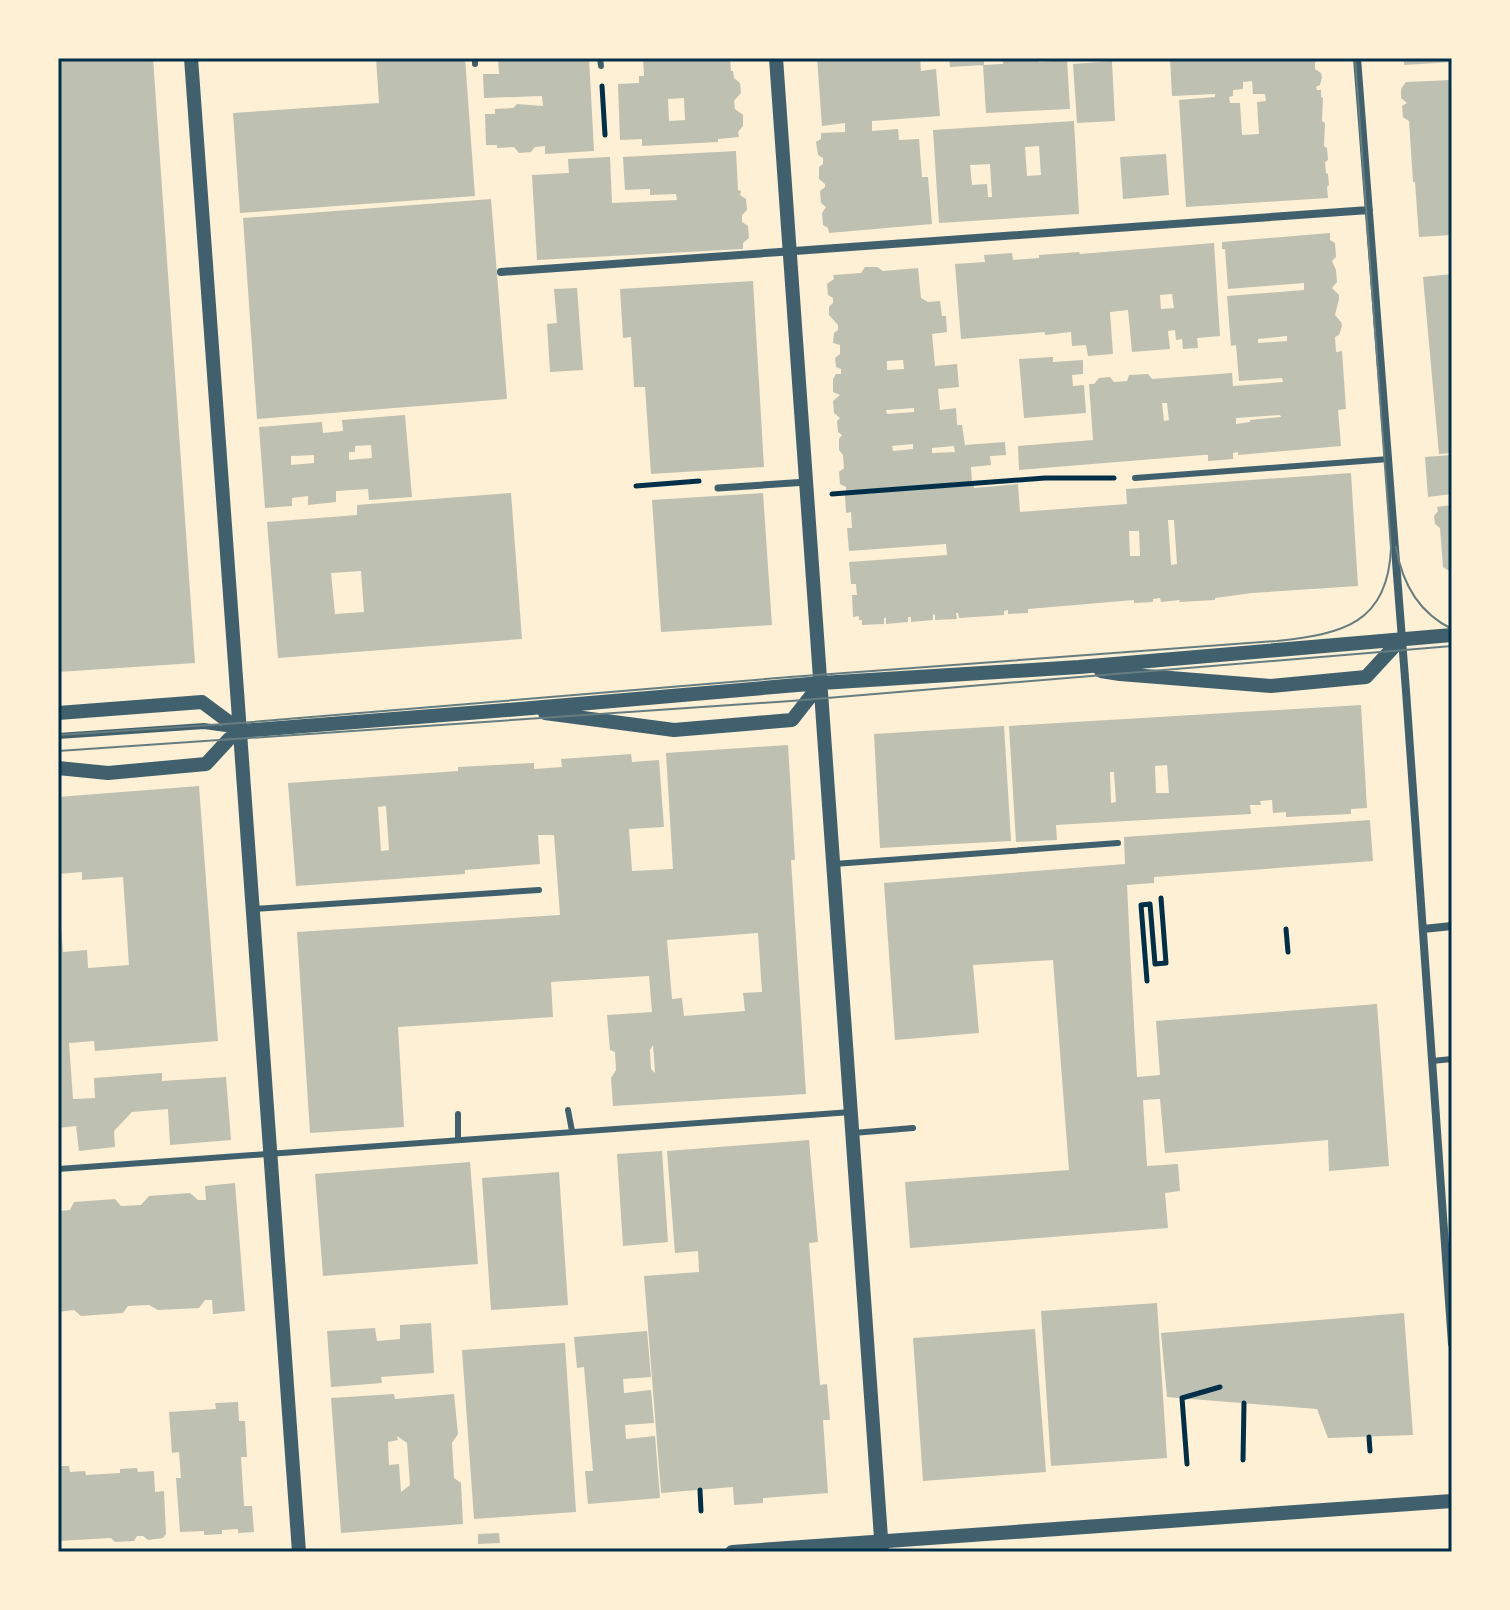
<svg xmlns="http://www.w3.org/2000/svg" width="1510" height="1610" viewBox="0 0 1510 1610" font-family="'Noto Serif',serif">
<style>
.building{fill:#bec0b2;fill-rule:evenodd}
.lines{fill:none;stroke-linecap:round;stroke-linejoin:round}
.path{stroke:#003049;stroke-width:5}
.service{stroke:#3f606c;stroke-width:6}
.pedestrian{stroke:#3f606c;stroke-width:7}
.minor{stroke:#3f606c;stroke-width:8}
.tertiary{stroke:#3f606c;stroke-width:14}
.tram{stroke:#657d81;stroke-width:2}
.neatline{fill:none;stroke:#003049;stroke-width:3}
</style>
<rect width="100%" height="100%" fill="#fdf0d5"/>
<!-- building -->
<path class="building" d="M58 58H153L195 663 58 672Z
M376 58H465L475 196 240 213 233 113 379 103Z
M498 58H589L594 151 545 154V146L535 147 531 152 519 153 514 147 497 148V145H486L485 114H495V109L513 108 517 104 543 106 542 96 484 98 483 74H499Z
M643 58H730L731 71H733L734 78 740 83 741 93 734 101 735 109 743 115V126L738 132 739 137 718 139V142L642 146V139L620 140 618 84 639 83V76H644ZM684 98 685 120 669 121 668 99Z
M817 58H920L921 71 936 69 940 116 872 121V131L898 129 899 140 919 139 922 177H928L932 224 829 233 828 228 823 225 822 213 826 207 821 203 820 191 825 187V184L819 179V167L823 164V158L818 155 816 142 821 139V133L845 132V123L822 126Z
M949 58H984V65L950 67Z
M1002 58H1038L1039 62 1067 60 1070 109 986 113 983 65 1003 64Z
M1170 58H1322L1315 62V69L1321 73 1322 77 1320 85 1316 87 1317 90H1321V97L1323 98 1322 121 1325 123 1324 146 1327 148 1328 160 1325 162 1326 173 1328 174 1329 185 1327 187 1328 198 1186 207 1179 100 1215 97V94L1172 96ZM1252 81 1253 94H1265L1266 101 1257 102 1259 134 1242 135 1240 103H1230L1229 97 1233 96V90L1243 89V82Z
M1395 58H1452V62L1404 65V62Z
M1112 61 1115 121 1077 123 1073 64Z
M1452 80V235L1419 237 1415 182H1413L1409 121 1403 117 1402 106 1407 103 1401 98V89L1406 82Z
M1074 121 1079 214 939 223 933 130ZM1039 146 1041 175 1027 176 1025 147ZM990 164 992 197H988L987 184 972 185 970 165Z
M736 151 738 190 741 191 740 195 746 199 747 210 742 215V222L748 226 749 238 743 243V249L537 260 532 175 569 173 568 159 610 157 612 203 677 200 676 194 650 195V189L625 190 623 157Z
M1166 154 1169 195 1123 199 1120 157Z
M491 199 507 399 257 419 243 218Z
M1330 233V240L1335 243 1336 257 1332 261 1336 270 1337 282 1332 288 1339 295V299L1335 315 1341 322 1342 326 1339 335 1335 337 1336 352 1342 351 1346 409 1338 410 1341 446 1238 455V452L1233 453V459L1208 461V455H1203L1019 470 1018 446 1093 440 1089 384H1094L1099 378 1110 377 1114 382 1127 381 1129 375 1148 374 1152 379 1232 373 1233 386 1283 382 1282 378 1239 381 1236 345 1231 346 1227 296 1304 290V283L1228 289 1225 249H1222V242ZM1287 336V341L1258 343V339ZM1162 403H1167L1169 420 1164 421ZM1280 415 1281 417 1250 420V422L1236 424V418Z
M1214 243 1220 336 1197 338 1198 348 1183 349 1182 339 1176 340 1175 330 1168 331 1170 349 1132 352 1128 310 1110 312 1113 354 1088 356 1086 345 1072 346 1071 332 1045 335V332L961 339 955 264 985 262 984 255 1012 253 1013 260 1039 258V255L1079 252 1080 254ZM1172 294 1174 308 1161 309 1160 295Z
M865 267H877L883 271 918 268 921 298 928 302 940 301 942 316H946L947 332 932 334 935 366 957 364 959 387 938 389 940 410 956 408 957 425H962L965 445 1005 442 1006 455 990 456 991 465 971 467 972 482 846 492V487L840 484 839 472 844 468 843 455 839 450V439L842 435 838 432 837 421 840 418 834 413 833 401 840 395 833 392V379L836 374H841V369L836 367 835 358 840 354V345L833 343 834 333 838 330V325L829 315V307L833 303V298L828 295 827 284 834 279 833 275 861 273ZM903 360 904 369 887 370V361ZM914 408V412L887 414 886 410ZM913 444V449L893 451 892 446ZM954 446 955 452 932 453V448Z
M1452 274V453L1439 454 1423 277Z
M753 281 764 467 651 474 645 387H634L631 337 623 338 620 289Z
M577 288 583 370 550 372 547 324 557 323 554 289Z
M1053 357V362L1083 360V374L1072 375 1073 386 1084 385 1086 413 1024 418 1019 359Z
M405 415 412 497 369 500 368 489 336 491V502L308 505V496L292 498V506L265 508 259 427 322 422 323 433 343 431 342 420ZM371 445 372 458 349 460V452H355V446ZM314 455V463L291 465V456Z
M1452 455V494L1428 497 1425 457Z
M1351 473 1358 586 1252 593 1215 598V600L1179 602 1180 600 1161 602 1160 598 1153 599V602L1134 603V600L1028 609V613L1008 614V610L1004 611V615L959 618 958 613H956L957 619 935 620V615L933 614V620L911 622V617H908V622L886 624V618H884V624L862 625V620H859V616L853 617 852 595H857L856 584H851L849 562 947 555 946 544 849 551 847 528H852L851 512 846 513 845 495 974 485V488L1018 484 1020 512 1127 504 1126 489ZM1168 520H1174L1177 564 1171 565ZM1129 531H1139L1140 556H1130Z
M511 493 522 639 278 658 267 522 357 515V505ZM361 571 364 612 335 614 331 573Z
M763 493 772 625 661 632 652 500Z
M1452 505V573L1443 567 1440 528 1435 524 1434 516 1438 511 1437 507Z
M1361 705 1367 808 1351 809V814L1286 817V812L1273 813 1272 800 1260 801 1261 805H1250L1251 814 1056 825 1057 840 1016 842 1009 726ZM1167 765 1169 793H1156L1155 766ZM1110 772H1114L1116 802 1111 803Z
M1004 726 1011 841 880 848 874 734Z
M788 745 795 860H791L806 1094 613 1106 611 1078 616 1070 615 1052 610 1050 607 1015 652 1012 649 976 551 982 553 1017 398 1027 404 1127 310 1133 297 932 560 915 554 835H538L540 864 465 870V874L296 886 288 783 458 771V767L534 763V769L562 767 561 759 631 754 632 762 659 760 664 827 629 829 632 871 673 869 666 753ZM386 806 389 850 381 851 378 807ZM758 933 762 992 743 993 745 1011 684 1016 682 998 672 999 667 940ZM653 1045 655 1073 651 1069 650 1050Z
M199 786 218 1041 95 1051 94 1041 69 1043 73 1099 95 1098 94 1078 162 1073V1081L226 1077 231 1140 170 1145 168 1109 132 1112 114 1131 115 1147 79 1151 76 1126 58 1128V913H60L63 952 87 950 88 968 129 965 123 877 82 880V872L58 874V797Z
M1370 820 1373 861 1154 877V883L1127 885 1131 969 1137 1077 1160 1075 1156 1021 1377 1004 1389 1166 1329 1171 1328 1140 1165 1153 1160 1099 1143 1100 1147 1166 1178 1164 1180 1191 1165 1193 1168 1228 910 1248 905 1182 1069 1170 1053 960 973 965 979 1033 895 1040 884 883 1125 864 1124 837Z
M809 1140 818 1242 809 1243 820 1385 827 1384 830 1420H823L828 1493 763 1498V1503L734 1505 733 1487 661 1493 644 1276 699 1272 698 1251 675 1253 667 1151Z
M662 1151 668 1242 623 1246 617 1154Z
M470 1162 478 1264 323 1276 315 1174Z
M559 1172 568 1305 491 1310 482 1178Z
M235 1183 245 1311 213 1314 212 1300H205L199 1308 158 1310 149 1305 128 1306 123 1313 81 1316 74 1310 58 1312V1211L70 1210 74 1202 115 1199 121 1206 141 1205 149 1196 190 1193 198 1200H206L205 1186Z
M1157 1303 1167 1458 1051 1466 1041 1311Z
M1404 1313 1413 1435 1328 1438 1317 1409 1167 1397 1161 1333Z
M431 1323 434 1373 381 1377 382 1383 331 1387 327 1331 375 1328 377 1341 400 1339V1325Z
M1035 1329 1046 1472 923 1481 913 1338Z
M647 1331 651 1377 623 1379 624 1393 651 1390 654 1423 625 1425 626 1439 655 1436 660 1498 588 1504 585 1471H593L584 1367 577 1368 574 1337Z
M565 1343 576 1512 474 1519 462 1350Z
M394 1394 395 1399 454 1394 458 1434 452 1443 454 1478 461 1483 463 1524 341 1533 331 1398ZM397 1436 407 1443 410 1485 401 1492 399 1464 389 1465 388 1442 398 1440Z
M238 1402 239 1421H245L247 1457H241L244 1506H252L254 1532 238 1533V1529L222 1530V1534L204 1535V1531L180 1532 176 1478H181L179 1452 172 1453 169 1412 216 1409 215 1403Z
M58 1466H69L70 1472 85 1471 86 1475 120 1473V1469L137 1468 138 1472 154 1471 155 1492 164 1491 166 1534 163 1538 148 1540 143 1536H137L134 1541 115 1542 111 1538 58 1541Z
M499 1533 500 1543 478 1544V1534Z"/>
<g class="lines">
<!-- path -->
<path class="path" d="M602 86 605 135
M636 486 699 481
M832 494 1045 478H1114
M1286 929 1288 952
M1147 981 1141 905 1150 904 1155 964 1166 963 1161 898
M1369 1437 1370 1451
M1243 1460 1244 1403
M1187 1464 1182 1398 1220 1387
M700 1490 701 1511"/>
<!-- service -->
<path class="service" d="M475 58V64
M600 58 601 66
M1135 478 1389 459
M58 736 204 726 233 730
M834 864 1118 843
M253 909 539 890
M1432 1061 1452 1059
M568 1110 572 1131
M458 1114V1140
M853 1133 913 1128
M58 1169 851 1112"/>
<!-- pedestrian -->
<path class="pedestrian" d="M718 488 807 482"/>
<!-- minor -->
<path class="minor" d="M1357 58 1406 691 1452 1344
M501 272 1369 210
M1423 929 1452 926"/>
<!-- tertiary -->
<path class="tertiary" d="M191 58C226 556 265 1054 299 1552
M776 58 882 1552
M1101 671 1120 674 1271 686 1366 677 1402 638
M58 713 202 702 241 731
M545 713 674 730 792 720 821 683
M58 768 108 773 206 764 229 739 241 731 520 709 821 683 1079 667 1452 635
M732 1552 1452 1501"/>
<!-- tram -->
<path class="tram" d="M1396 547C1402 583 1419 613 1452 629
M58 735 240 723 790 677 1277 641C1342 634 1388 624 1391 548L1355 58
M58 751 791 701 1452 646"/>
</g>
<!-- border -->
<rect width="1510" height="1610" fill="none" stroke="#fdf0d5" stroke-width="120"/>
<rect x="60" y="60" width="1390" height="1490" class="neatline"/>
</svg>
